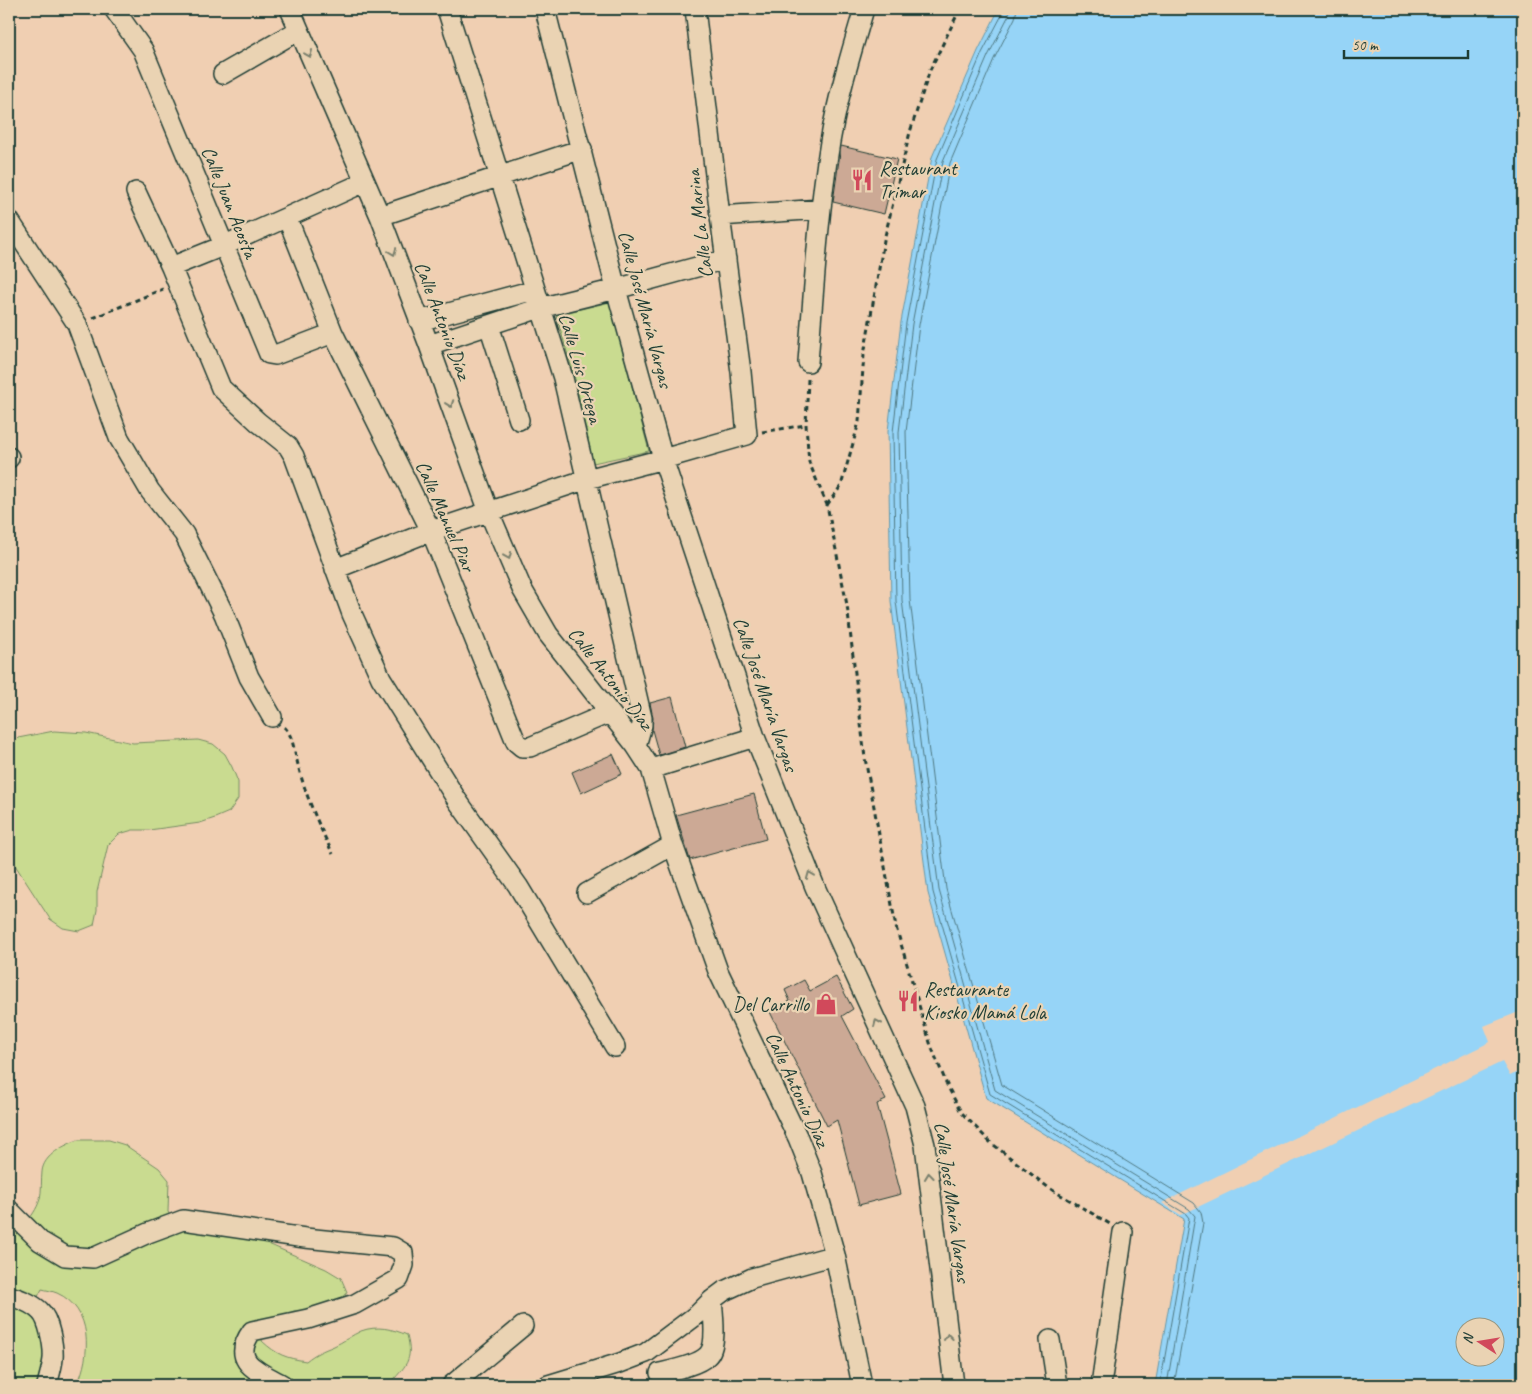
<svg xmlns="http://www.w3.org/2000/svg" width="1532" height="1394" viewBox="0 0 1532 1394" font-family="Caveat,sans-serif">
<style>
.green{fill:#c9db90;stroke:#748c62}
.water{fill:#96d4f7;stroke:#6698a9;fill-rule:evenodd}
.pier{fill:#f0cfb2}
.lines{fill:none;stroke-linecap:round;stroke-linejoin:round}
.shore{stroke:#4f7982;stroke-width:1}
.building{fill:#cca995;stroke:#1f3d34}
.minor-casing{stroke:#1f3d34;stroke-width:22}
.path{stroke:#1f3d34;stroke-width:3;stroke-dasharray:5 4;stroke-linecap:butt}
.minor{stroke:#ead3b3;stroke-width:19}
.oneway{stroke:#7a806d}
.labels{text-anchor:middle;stroke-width:4.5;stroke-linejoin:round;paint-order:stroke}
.poi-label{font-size:20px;fill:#1f3d34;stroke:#ead3b3;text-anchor:start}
.street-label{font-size:20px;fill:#1f3d34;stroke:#ead3b3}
</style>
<rect width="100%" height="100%" fill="#f0cfb2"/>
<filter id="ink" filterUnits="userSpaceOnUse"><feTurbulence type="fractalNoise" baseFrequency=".02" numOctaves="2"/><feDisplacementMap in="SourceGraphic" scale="10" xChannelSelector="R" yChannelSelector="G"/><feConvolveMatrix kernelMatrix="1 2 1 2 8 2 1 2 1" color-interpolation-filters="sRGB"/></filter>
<g filter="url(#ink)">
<!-- green -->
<path class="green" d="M610 302 649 451 593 463 575 379 556 315Z
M54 731 86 733 133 743 198 740 213 744 225 754 232 767 238 782V799L229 812 215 818 200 823 149 830H133L119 834 108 845 97 892V910L94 925 79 931 63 928 50 919 15 865 10 851 13 823 9 807V747L18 738Z
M78 1140H109L125 1145 159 1168 169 1180 168 1212 176 1225 236 1230 326 1269 341 1278 347 1292 340 1306 309 1312 294 1311 280 1317 267 1326 262 1341C277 1355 286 1358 306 1361 316 1353 322 1351 334 1346 343 1342 352 1335 361 1331 377 1325 393 1329 407 1335 414 1361 405 1366 389 1385H77C91 1355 93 1309 57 1293 52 1291 46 1290 42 1289L34 1304 48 1351 45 1385H9V1215L24 1226C31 1217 37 1209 40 1199 42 1190 41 1181 42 1172 43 1155 65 1145 78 1140Z"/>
<!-- water -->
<path class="water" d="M999 9H1523V1385H1155L1184 1219 986 1098 928 893 891 601 888 431 901 322 932 157 978 51ZM1464 1326H1494V1356H1464Z"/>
<!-- pier -->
<path class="pier" d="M1521 1011 1523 1016V1069L1510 1076 1502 1062 1181 1215 1162 1203 1490 1042 1484 1026Z"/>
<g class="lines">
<!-- shore -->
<path class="shore" d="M1003 9V13L982 53 937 159 906 323 893 432 896 601 933 892 990 1094 1186 1214 1189 1218 1160 1385
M1010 9 1009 15 988 56 943 161 912 324 899 432 902 600 939 890 995 1090 1189 1209 1195 1216 1167 1385
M1017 9 1015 18 994 59 950 163 919 325 906 432 910 600 946 889 1002 1085 1194 1203 1201 1212 1203 1223 1174 1385"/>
</g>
<!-- building -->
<path class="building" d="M841 146 897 159 884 214 833 202Z
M672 697 685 747 659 755 652 730 653 718 650 703Z
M613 754 622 774 581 793 572 772Z
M754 794 766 839 690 860 676 815Z
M836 977 853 1009 842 1016 886 1100 877 1104 901 1194 859 1205 837 1120 827 1126 770 1012 790 1001 785 990 804 980 810 991Z"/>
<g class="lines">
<!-- minor casing -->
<g class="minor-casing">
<path id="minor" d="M114 9 143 50 269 354 275 355 333 333
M290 9 380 216 429 345 489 512 522 589 548 634 636 746 651 769 673 845 718 971 798 1138 812 1173 835 1255 862 1385
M447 9 563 378 642 718V725L636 746
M545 9 616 289 663 459 755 737 815 887 915 1106 925 1145 954 1385
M223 74 299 30
M136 192 171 267 221 388 258 422 288 446 294 456 352 614 381 678 457 800 518 886 615 1047
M380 216 582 149
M720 216 821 209
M287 217 333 333 431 531 516 742 522 747H530L609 713
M9 220 77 324 119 438 150 491 184 534 224 614 249 677 272 717
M171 267 223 246 365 182
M419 321 534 290
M489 325 519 420
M429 345 540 308 616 289 726 259
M808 362C814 288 818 215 830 142 838 96 851 53 864 9
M9 457V458
M335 569 431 531 587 479 663 459 747 435 741 372 720 216 695 9
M651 769 755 737
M587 893 673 845
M9 1210 40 1241 65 1256 93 1258 148 1233 183 1220 305 1238 393 1247 403 1253 404 1265 399 1279 355 1304 308 1319 252 1331C229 1363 259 1371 283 1385
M9 1296C19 1298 33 1304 40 1311 49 1319 54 1347 53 1359 52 1368 49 1377 47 1385
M1050 1340 1057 1385
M660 1373C673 1370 698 1365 707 1356 718 1347 713 1313 712 1300
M452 1385 523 1326
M548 1385 620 1363 646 1353 698 1314 712 1300 724 1291 752 1278 835 1255
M1101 1385 1123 1232"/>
</g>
<!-- path -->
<path class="path" d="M93 318 163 289
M808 379 806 425 809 462 827 505 847 605 865 758 896 927 931 1046 947 1085 961 1112 990 1142 1049 1188 1110 1224
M762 432 805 425
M827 505 841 486 859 422 864 355 884 240 910 132 930 70 960 9
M284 727C292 734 293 746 296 756 303 790 317 822 333 854"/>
<!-- minor -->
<use href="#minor" class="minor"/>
</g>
<!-- one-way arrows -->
<defs><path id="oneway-chevron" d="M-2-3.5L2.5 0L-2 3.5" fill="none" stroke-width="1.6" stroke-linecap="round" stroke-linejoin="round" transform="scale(1.25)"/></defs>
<g class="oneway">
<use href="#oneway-chevron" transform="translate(309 54) rotate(67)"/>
<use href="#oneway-chevron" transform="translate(393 252) rotate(69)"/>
<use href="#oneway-chevron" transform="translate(450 404) rotate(70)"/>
<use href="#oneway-chevron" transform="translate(508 556) rotate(67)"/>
<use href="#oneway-chevron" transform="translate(810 875) rotate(-112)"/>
<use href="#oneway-chevron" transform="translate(877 1023) rotate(-114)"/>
<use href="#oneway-chevron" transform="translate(929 1176) rotate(-96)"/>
<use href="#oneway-chevron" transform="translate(948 1337) rotate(-97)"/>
</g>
</g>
<!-- icons -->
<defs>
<g id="restaurant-bare" transform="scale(1.725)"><path d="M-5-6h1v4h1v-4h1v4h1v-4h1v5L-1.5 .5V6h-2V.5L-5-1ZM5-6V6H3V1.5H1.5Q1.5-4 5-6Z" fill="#d1495b" stroke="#ead3b3" stroke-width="2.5" paint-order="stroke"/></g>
<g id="shop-bare" transform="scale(1.725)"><path d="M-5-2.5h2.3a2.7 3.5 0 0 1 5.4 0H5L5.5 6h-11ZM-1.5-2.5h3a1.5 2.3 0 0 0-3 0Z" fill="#d1495b" stroke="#ead3b3" stroke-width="2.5" paint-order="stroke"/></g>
</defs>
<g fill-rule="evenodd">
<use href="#restaurant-bare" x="862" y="180"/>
<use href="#restaurant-bare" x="908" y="1001"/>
<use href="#shop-bare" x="826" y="1004"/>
</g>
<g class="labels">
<!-- poi labels -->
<g class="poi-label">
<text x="879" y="175">Restaurant<tspan x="879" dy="23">Trimar</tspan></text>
<text x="924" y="996">Restaurante<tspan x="924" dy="23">Kiosko Mamá Lola</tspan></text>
<text x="809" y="1011" text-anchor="end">Del Carrillo</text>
</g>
<!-- street labels -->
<g class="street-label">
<text transform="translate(230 202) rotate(68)" y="7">Calle Juan Acosta</text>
<text transform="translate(699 224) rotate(-97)" y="7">Calle La Marina</text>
<text transform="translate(646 309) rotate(75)" y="7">Calle José María Vargas</text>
<text transform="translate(443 320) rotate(69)" y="7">Calle Antonio Díaz</text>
<text transform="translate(581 368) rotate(74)" y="7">Calle Luis Ortega</text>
<text transform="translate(446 516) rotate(66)" y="7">Calle Manuel Piar</text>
<text transform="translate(611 678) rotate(52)" y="7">Calle Antonio Díaz</text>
<text transform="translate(766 694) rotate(71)" y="7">Calle José María Vargas</text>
<text transform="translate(798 1089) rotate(65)" y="7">Calle Antonio Díaz</text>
<text transform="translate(953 1202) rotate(82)" y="7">Calle José María Vargas</text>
</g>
</g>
<!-- margin -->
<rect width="1532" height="1394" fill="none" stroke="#ead3b3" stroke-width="30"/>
<rect x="15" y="15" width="1502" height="1364" fill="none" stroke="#1f3d34" stroke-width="2" filter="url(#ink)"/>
<!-- north arrow -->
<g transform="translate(1480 1342) rotate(282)"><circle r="24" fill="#ead3b3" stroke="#999780"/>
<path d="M0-4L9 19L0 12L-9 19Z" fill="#d1495b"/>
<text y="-8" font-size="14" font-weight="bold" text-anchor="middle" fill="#1f3d34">N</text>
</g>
<!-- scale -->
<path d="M1344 50v8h124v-8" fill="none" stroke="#1f3d34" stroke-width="2.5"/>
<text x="1352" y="50" font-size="15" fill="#1f3d34" stroke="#ead3b3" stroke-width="4" paint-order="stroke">50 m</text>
</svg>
